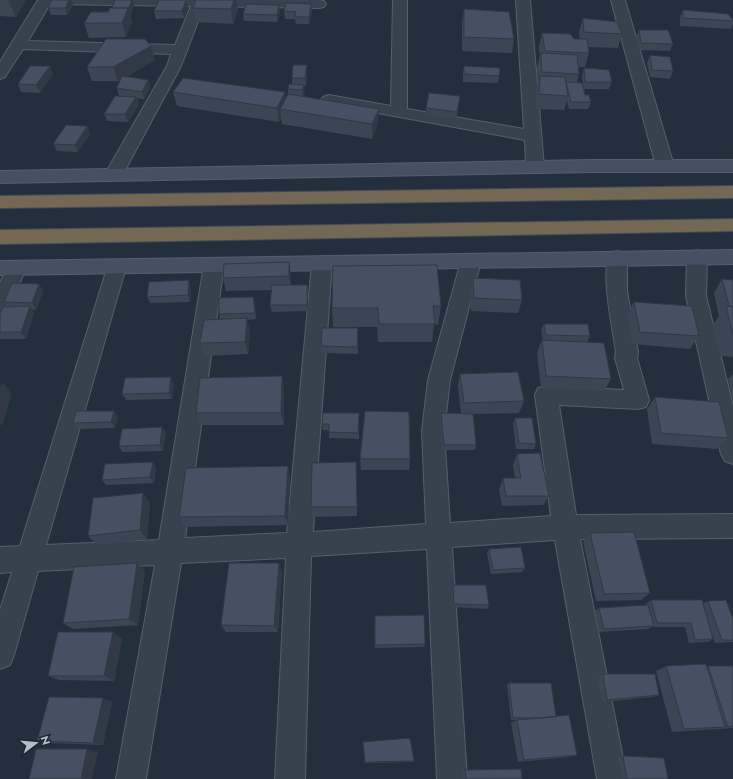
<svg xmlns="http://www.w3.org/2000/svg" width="733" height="779" viewBox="0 0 733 779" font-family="Jost,sans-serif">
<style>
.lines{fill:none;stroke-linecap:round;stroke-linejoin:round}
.street-casing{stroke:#565f6c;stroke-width:2}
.secondary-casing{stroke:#565f6c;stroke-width:2}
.highway-casing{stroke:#434c59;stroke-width:2}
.street{fill:#38414e;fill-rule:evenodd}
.secondary{fill:#465061;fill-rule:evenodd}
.highway{fill:#746855;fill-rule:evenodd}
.wall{fill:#3b4654}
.shaded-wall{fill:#303945}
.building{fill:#455162;stroke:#303945}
</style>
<rect width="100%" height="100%" fill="#242f3e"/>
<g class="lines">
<!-- street casing -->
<g class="street-casing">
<path id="street" d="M38 0H319L324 1 326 4 324 7 319 8 204 6 181 66 123 174 120 178 114 180 108 178 105 174 167 66 171 54 23 49 5 77 0 79V62ZM50 4 191 6 175 45 28 41Z
M393 0H407V109L524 129 516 0H530L544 167 541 171 535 173 529 171 526 167 525 140 323 103 321 100 323 97 329 95 391 106Z
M611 0H625L674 166 671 170 665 172 659 170 656 166Z
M697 250 704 252 707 257 706 296 733 406V464L725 461 721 454 686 296 687 257 690 252Z
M617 251 624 253 627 258V291L638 352 637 358 649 400 646 407 638 409 559 405 576 515 733 514V538L580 539 627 779H597L555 540 452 547 467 779H437L427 549 311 556 305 779H275L286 558 181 563 146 779H116L155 565 38 571 14 655 10 665 0 669V610L12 572 0 573V547L20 546 109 262 116 260 123 262 126 267 46 545 159 540 204 265 207 260 214 258 221 260 224 265 185 538 287 533 312 263 315 258 322 256 329 258 332 263 313 532 426 524 422 431 428 380 461 261 464 256 471 254 478 256 481 261 450 380 444 431 450 523 551 516 535 395 538 388 546 386 624 390 615 358 616 352C613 330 600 271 610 253Z
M16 261 23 263 26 268 7 312 0 315V283L9 263Z"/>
</g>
<!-- secondary casing -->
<g class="secondary-casing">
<path id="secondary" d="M593 160H733V172H593L0 183V171Z
M733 250V264L0 275V261Z"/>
</g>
<!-- highway casing -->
<g class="highway-casing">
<path id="highway" d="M733 186V198L0 208V196Z
M733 219V231L0 244V230Z"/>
</g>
<!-- street -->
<use href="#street" class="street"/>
<!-- secondary -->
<use href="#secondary" class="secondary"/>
<!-- highway -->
<use href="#highway" class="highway"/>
</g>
<!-- wall -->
<path class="wall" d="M0 0H26L16 17 0 16Z
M186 0 188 8 184 18 156 19 154 11Z
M196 0 238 10 233 24 196 22 193 8Z
M281 0H309V1H281Z
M311 4 312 11 309 24H296L295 19H285L284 11Z
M73 5 67 15H51L48 8Z
M134 6 130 16 132 22 126 37 89 38 84 23 108 12Z
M464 9 514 39 512 53 462 51V23Z
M683 10 733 20V24L731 29 680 26V17Z
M280 12 277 22 244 21 243 14Z
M583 18 622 34 618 48 588 47 589 53 585 67H578L579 74 577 83 583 89 582 76 584 68 612 82 609 89H583L585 95 591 102 588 109H569L567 101 564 110 536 109V90L538 81 537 68 540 55 539 47 542 33 574 39H580L579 32Z
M639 30 673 44 670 51 638 50 636 37Z
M650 55 673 71 670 79 650 77 647 63Z
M155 60 126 77 148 80 150 87 144 99 137 98 139 104 128 122 107 121 104 114 126 97 119 96 117 88 120 80 118 81H92L87 67Z
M307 65V72L306 86H304L305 92 303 97 378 123 372 139 282 124 281 118 279 122 177 106 173 92 286 99 288 94V89L292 84V78Z
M464 66 499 76 498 83 463 82V73Z
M53 74 40 93 21 92 18 84Z
M459 104 456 119 425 115 426 108Z
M87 126 90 134 78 152 57 151 53 144Z
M289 262 291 276V285H307L308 291V311L272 312 270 305 272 290 226 291 223 278Z
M333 266 441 306 438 325 434 324 432 342H378L377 327H333L332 308Z
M473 278 522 300 518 313 471 311 470 292Z
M722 279 733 280V357L720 356 713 325 719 316 714 293Z
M39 284 43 291 36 310 32 309 34 313 26 339H0V314L7 307 4 302Z
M191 287 190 302 150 303 147 297Z
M253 297 255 304 256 319 247 320 250 331 248 354 204 356 200 343 220 319 219 314Z
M634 302 699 336 690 349 632 344 627 315Z
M544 324 590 336 587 342 611 379 604 391 541 388 537 353 542 340H543L541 330Z
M358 335V354L321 353V346Z
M460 374 524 401 519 413 473 414 476 445 475 450H442L440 419 441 413 461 414 458 386Z
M733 374V401L728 379Z
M282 376 284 388V425H201L196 413Z
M174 384 172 399 126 400 122 394Z
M655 397 728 438 717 449 652 444 647 409Z
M359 413V439L329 438V430H323L322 424Z
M118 417 115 428 77 429 73 423Z
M515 418 536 444 534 449H516L513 424Z
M162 427 166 433 163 451 122 452 119 446Z
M517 454 549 496 543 505 502 506 499 489 503 478H515L513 465Z
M360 459H410L409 470H361Z
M356 462 357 516 312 517 311 507Z
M156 467 154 483 106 485 102 480Z
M290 477 288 525 185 527 179 517Z
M143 493 150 503 147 539 97 545 88 536Z
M590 533 650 593 641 600 596 601 583 542Z
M489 549 525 568 522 572 491 574 487 553Z
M145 571 138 625 73 629 63 623Z
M282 571 278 632H226L221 625Z
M453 585 489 605 487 609 453 607 451 589Z
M651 600 703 604 708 601 733 619V642L715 643 708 621 713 639 707 642 689 643 685 627H652L648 629 599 632 595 611 599 608 646 605V604Z
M375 616 425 644 424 647 375 648Z
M122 639 114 681 59 680 48 676Z
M666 666H733V728L672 732 656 671Z
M603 674 659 695 653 697 602 702 598 677Z
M509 683 556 717 577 755 569 757 518 762 511 723 517 720H520H511L507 685Z
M103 698 112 702 103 745 50 743 37 741Z
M363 742 414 761 413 762 365 763Z
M623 756 668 779H622L618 757Z
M465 770 522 779H462L461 771Z"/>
<!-- shaded-wall -->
<path class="shaded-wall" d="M8 0H26L16 17Z
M69 0H71L73 5 67 15 65 8Z
M132 0H133L134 6 130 16 132 22 126 37 122 23Z
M186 0 188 8 184 18 182 11Z
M234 0H236L238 10 233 24 231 9Z
M311 4 312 11 309 24V17Z
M279 5 280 12 277 22V15Z
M151 46 155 60 118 81 113 67Z
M307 65V72L306 86 305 78Z
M50 66 53 74 40 93 36 85Z
M148 80 150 87 144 99 142 92Z
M304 85 305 92 303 97 302 90Z
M285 92 287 107 280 109 281 118 279 122 277 108Z
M136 97 139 104 128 122 125 114Z
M379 109 378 123 372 139V124Z
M87 126 90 134 78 152 75 145Z
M289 262 291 276V289L289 276Z
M189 280 191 287 190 302 188 295Z
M39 284 43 291 36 310 32 303Z
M307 285 308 291V311L307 305Z
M253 297 255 304 256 319 255 313Z
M30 306 34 313 26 339 21 332Z
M247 318 250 331 248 354 245 342Z
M282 376 284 388V425L281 413Z
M171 377 174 384 172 399 169 393Z
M2 382 12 394 2 426 0 424V387Z
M114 411 118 417 115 428 111 422Z
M162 427 166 433 163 451 160 445Z
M153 462 156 467 154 483 150 477Z
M288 466 290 477 288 525 285 516Z
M143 493 150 503 147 539 140 530Z
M137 563 145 571 138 625 129 619Z
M279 563 282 571 278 632 274 626Z
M113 632 122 639 114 681 104 676Z
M103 698 112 702 103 745 93 743Z
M87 749 98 752 92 779H81Z"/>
<!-- building -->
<path class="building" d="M52 0H69L65 8H48Z
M115 0H132L128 9V8H112Z
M159 0H186L182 11H154Z
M196 0H234L231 9 193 8Z
M286 3 311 4 309 17H295L296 12 284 11Z
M246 4 279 5 277 15 243 14Z
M110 8H128L122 23H84L91 12H108Z
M464 9 509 12 514 39 464 37Z
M683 10 728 14 733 20V21L683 18Z
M583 18 617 22 622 34 584 32Z
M639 30H668L673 44 641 43Z
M542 33 570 34 574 39H587L589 53 545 51Z
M106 39H145L151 46 113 67H87Z
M541 53 577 55 579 74 542 72Z
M650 55 670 57 673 71 652 70Z
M293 65H307L305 78H292Z
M30 66H50L36 85 18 84Z
M464 66 500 68 499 76 464 74Z
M584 68 609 70 612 82H585Z
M122 76 148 80 142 92 117 88Z
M540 76 565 77 568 96 539 94Z
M183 78 285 92 277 108 173 92Z
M566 82 582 83 585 95H589L591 102H571Z
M289 84 304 85 302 90 288 89Z
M429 93 460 96 457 112 426 108Z
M288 94 379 109 372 124 280 109Z
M115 96 136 97 125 114H104Z
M66 125 87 126 75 145 53 144Z
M289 262V276L223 278 224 264Z
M437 265 441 306H433L435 324H379L378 308H332L333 266Z
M473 278 520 280 522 300 474 298Z
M722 279 733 280V307L729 306Z
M189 280 188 295 147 297 149 282Z
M12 283 39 284 32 303 4 302Z
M272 285H307V305H270Z
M253 297 255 313 219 314V298Z
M634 302 692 306 699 336 640 332Z
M30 306 21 332H0V314L3 307Z
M726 306 733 307V334Z
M247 318 245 342 200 343 204 320Z
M544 324H588L590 336 546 335Z
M322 328H358L357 347 321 346Z
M542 340 604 343 611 379 546 376Z
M518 372 524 401 464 403 460 374Z
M282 376 281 413H196L200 378Z
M171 377 169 393 122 394 125 378Z
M655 397 719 402 728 438 661 433Z
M76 411H114L111 422 73 423Z
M365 411 409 412 410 459H360Z
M323 413H359L358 433 329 432V424H322Z
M441 413 473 414 476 445H444Z
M515 418H532L536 444 519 443Z
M162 427 160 445 119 446 122 429Z
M540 453 549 496H506L503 478H521L517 454Z
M153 462 150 477 102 480 105 464Z
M356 462 357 507H311L312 463Z
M288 466 285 516 179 517 186 468Z
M143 493 140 530 88 536 93 498Z
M634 532 650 593 604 594 590 533Z
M521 547 525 568 493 570 489 549Z
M137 563 129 619 63 623 74 567Z
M229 563H279L274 626 221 625Z
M453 585H486L489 605 454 604Z
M651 600H702L713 639 695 640 691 623H657Z
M726 600 733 619V640H722L708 601Z
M648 605 654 626 604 629 599 608Z
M424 615 425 644 375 645V616Z
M58 632H113L104 676H48Z
M706 664 725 727 684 729 666 666Z
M708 666H733V726L728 727Z
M603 674H655L659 695 607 700Z
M509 683H551L556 717 542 718H513Z
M49 697 103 698 93 743 37 741Z
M569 715 577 755 524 760 517 720Z
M410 738 414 761 365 762 363 742Z
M36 749H87L81 779H29Z
M623 756 664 758 668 779H627Z
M521 769 522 779H466L465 770Z"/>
<!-- north arrow -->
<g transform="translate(36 743) rotate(74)" stroke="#1d2633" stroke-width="3" paint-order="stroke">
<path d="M0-3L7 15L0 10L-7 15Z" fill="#b4bcc9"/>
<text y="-6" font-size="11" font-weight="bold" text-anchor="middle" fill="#b4bcc9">N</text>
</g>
</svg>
